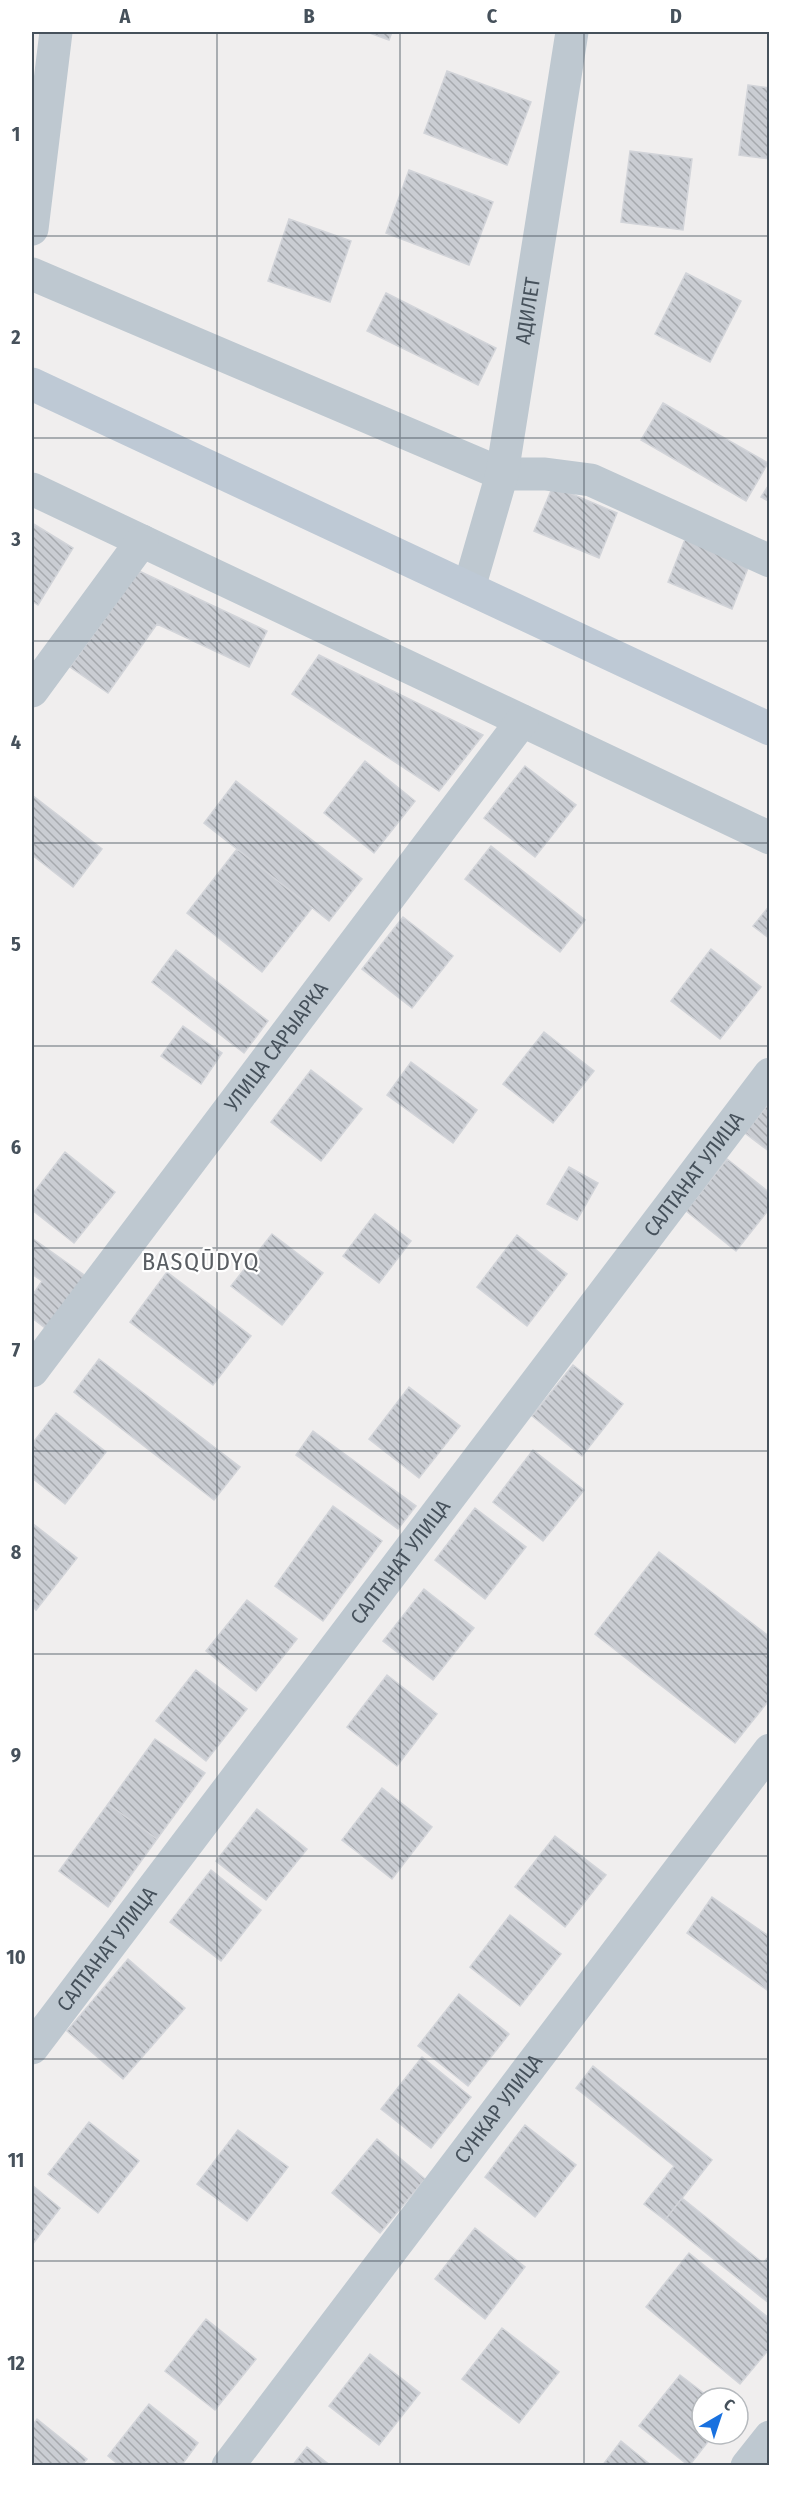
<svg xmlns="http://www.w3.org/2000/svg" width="801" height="2497" viewBox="0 0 801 2497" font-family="'Fira Sans Condensed',sans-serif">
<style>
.building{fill:url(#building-back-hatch);stroke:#d2d4d9;stroke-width:1.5}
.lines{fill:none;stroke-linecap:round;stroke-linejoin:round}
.minor{stroke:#bec8d0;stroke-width:33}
.secondary{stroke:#bec9d5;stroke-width:33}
.grid{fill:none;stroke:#46515b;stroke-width:1.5;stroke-opacity:0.55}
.labels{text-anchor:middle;stroke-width:4.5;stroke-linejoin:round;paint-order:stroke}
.street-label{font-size:21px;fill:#46515b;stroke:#fff}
.quarter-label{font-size:24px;letter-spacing:1.5px;fill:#5a5e63;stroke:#fff}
.neatline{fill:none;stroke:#46515b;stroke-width:2}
.grid-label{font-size:20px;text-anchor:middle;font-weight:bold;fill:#46515b}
</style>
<defs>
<pattern id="building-back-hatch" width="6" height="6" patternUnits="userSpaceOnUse" patternTransform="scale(1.5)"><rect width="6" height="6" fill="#cacdd3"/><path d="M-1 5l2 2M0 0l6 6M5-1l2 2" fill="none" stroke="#a6a9ae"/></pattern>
</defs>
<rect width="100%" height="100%" fill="#f0eeee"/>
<!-- building -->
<path class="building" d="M367 32H392L389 40Z
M447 71 531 102 507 165 424 133Z
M748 85 770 88V159L739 155Z
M630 151 692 159 683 230 621 222Z
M409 170 493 202 469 265 386 233Z
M289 219 351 241 330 302 268 281Z
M686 273 741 301 710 362 655 334Z
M386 293 496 348 478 385 367 331Z
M663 403 768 463 746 501 641 440Z
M770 483V502L761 497Z
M553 486 617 513 599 558 534 531Z
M32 523 73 548 38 605 32 601Z
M686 537 750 563 732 609 668 582Z
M139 571 267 631 249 667 157 624 108 693 70 667Z
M319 655 483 735 439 791 292 694Z
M365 761 415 801 374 853 324 813Z
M525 766 576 805 535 857 484 818Z
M236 781 362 879 329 921 204 823Z
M32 795 102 849 73 887 32 855Z
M491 846 585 920 560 952 465 879Z
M237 849 312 908 262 972 187 913Z
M770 905V939L753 926Z
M403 917 453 956 412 1008 362 969Z
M711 949 761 987 720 1039 671 1001Z
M176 950 268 1021 244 1053 152 982Z
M183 1026 222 1053 201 1084 161 1056Z
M544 1032 594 1071 553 1123 503 1084Z
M411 1062 477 1110 453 1143 387 1095Z
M311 1070 362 1109 321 1161 271 1122Z
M770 1102V1152L745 1133Z
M65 1152 115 1192 74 1243 32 1210V1195Z
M727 1159 770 1193V1208L736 1251 686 1211Z
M569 1167 598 1183 577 1220 547 1204Z
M375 1214 411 1241 379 1283 343 1256Z
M272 1234 323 1273 282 1325 231 1286Z
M517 1235 567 1274 527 1326 477 1287Z
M32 1238 87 1277 49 1331 32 1318V1296L42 1281 32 1274Z
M167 1272 251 1336 213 1385 130 1322Z
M99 1359 240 1467 214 1500 74 1392Z
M573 1365 623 1404 582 1456 532 1416Z
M409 1387 460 1426 419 1478 369 1439Z
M56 1413 106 1452 65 1504 32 1478V1444Z
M313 1431 416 1506 398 1529 296 1455Z
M533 1450 584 1490 543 1541 493 1502Z
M333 1506 382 1541 323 1621 275 1586Z
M475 1508 526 1547 485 1599 435 1560Z
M32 1523 77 1558 36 1610 32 1606Z
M659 1552 770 1637V1699L735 1743 595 1634Z
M424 1589 474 1628 433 1680 383 1641Z
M247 1600 297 1639 256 1691 206 1651Z
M196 1670 247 1709 206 1761 156 1721Z
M387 1675 437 1714 397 1766 347 1727Z
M155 1739 205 1773 157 1839 108 1804Z
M382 1788 432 1827 392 1879 342 1840Z
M108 1804 157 1839 108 1907 59 1871Z
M257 1809 307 1849 266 1900 216 1861Z
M555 1836 606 1875 565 1927 515 1887Z
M211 1870 261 1910 221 1961 170 1922Z
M712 1897 770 1937V1992L687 1933Z
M510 1915 561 1954 520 2006 470 1967Z
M128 1959 185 2008 123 2079 67 2031Z
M459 1994 509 2034 468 2086 418 2046Z
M422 2057 471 2097 431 2148 381 2109Z
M593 2066 712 2160 665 2220 644 2204 674 2166 576 2088Z
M89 2122 139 2161 98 2213 48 2174Z
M525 2125 576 2165 535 2217 485 2177Z
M238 2130 288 2167 247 2221 197 2184Z
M377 2139 425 2179 380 2233 332 2193Z
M32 2185 60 2208 32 2245Z
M682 2198 763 2263 770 2255V2304L665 2220Z
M475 2228 525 2267 485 2319 435 2279Z
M689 2253 770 2319V2348L740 2384 646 2307Z
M206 2319 256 2359 215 2410 165 2371Z
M502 2328 559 2372 519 2423 462 2379Z
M370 2354 420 2393 379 2445 329 2406Z
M680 2375 710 2398H702V2434H714L689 2466 639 2426Z
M149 2404 198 2443 181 2466H120L108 2456Z
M37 2419 87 2459 81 2466H32V2426Z
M621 2441 652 2466H602Z
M307 2447 331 2466H292Z"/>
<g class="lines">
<!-- minor -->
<g class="minor">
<path d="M32 229 56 32"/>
<path d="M32 274 502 474H545L591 480 770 561"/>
<path d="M32 489 770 838"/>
<path id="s1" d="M469 588 502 474 572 32"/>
<path d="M32 691 142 541"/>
<path id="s2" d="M32 1371 522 721"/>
<path id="s3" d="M32 2048 770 1074"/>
<path id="s4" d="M228 2466 770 1750"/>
<path d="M747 2466 770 2437"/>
</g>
<!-- secondary -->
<path class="secondary" d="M32 384 770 729"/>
</g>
<!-- grid -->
<path class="grid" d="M217 32V2466M400 32V2466M584 32V2466M32 236H770M32 438H770M32 641H770M32 843H770M32 1046H770M32 1248H770M32 1451H770M32 1654H770M32 1856H770M32 2059H770M32 2261H770"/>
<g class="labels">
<!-- street labels -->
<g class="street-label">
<text dy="7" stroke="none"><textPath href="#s1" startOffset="284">АДИЛЕТ</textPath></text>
<text dy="7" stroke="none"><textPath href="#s2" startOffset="406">УЛИЦА САРЫАРКА</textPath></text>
<text dy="7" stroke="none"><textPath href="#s3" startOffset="1096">САЛТАНАТ УЛИЦА</textPath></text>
<text dy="7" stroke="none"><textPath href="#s3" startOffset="610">САЛТАНАТ УЛИЦА</textPath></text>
<text dy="7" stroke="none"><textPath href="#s3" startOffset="124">САЛТАНАТ УЛИЦА</textPath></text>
<text dy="7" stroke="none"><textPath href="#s4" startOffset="448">СУНКАР УЛИЦА</textPath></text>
</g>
<!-- quarter labels -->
<g class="quarter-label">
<text x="201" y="1270">BASQŪDYQ</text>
</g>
</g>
<!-- border -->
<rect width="801" height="2497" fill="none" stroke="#ffffff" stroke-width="66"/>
<!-- north arrow -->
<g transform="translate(720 2416) rotate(39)"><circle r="28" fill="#ffffff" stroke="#b5b9bd" stroke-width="1.5"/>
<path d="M0-4.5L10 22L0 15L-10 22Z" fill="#1971df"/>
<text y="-9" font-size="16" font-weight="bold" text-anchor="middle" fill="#46515b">С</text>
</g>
<rect x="33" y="33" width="735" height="2431" class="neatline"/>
<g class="grid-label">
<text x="125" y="23">A</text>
<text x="309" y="23">B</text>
<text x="492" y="23">C</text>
<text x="676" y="23">D</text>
<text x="16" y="141">1</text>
<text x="16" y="344">2</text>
<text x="16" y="546">3</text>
<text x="16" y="749">4</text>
<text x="16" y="951">5</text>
<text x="16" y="1154">6</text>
<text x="16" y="1357">7</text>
<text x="16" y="1559">8</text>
<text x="16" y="1762">9</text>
<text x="16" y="1964">10</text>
<text x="16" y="2167">11</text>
<text x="16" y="2370">12</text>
</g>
</svg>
